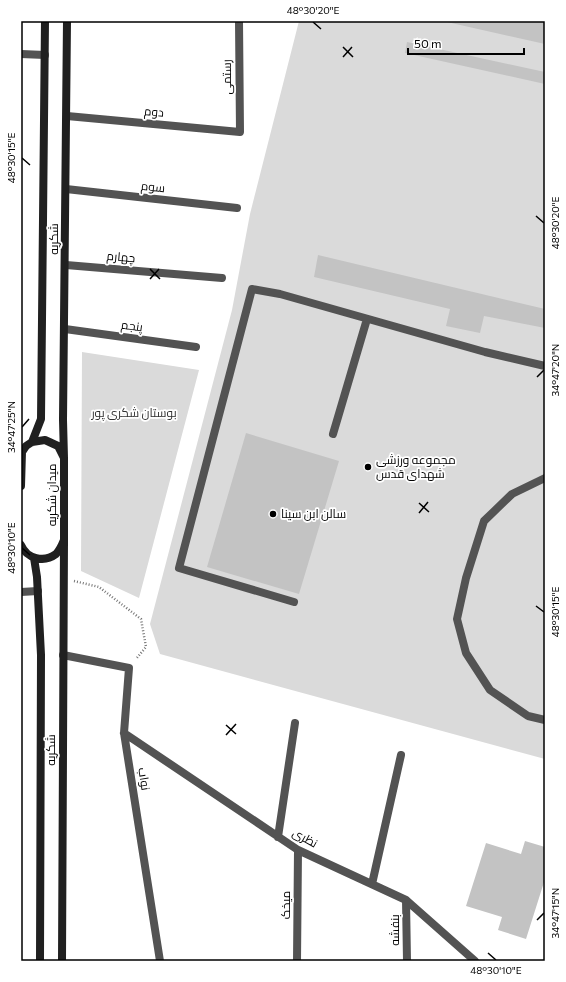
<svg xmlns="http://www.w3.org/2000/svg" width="566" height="982" viewBox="0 0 566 982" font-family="Commissioner,Cairo,sans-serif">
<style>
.green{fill:#dadada}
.building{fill:#c3c3c3}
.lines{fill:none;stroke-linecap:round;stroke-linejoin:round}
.path{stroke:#757575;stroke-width:2.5;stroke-dasharray:1 2;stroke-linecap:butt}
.lane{stroke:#535353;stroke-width:8}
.street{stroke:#535353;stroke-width:8}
.secondary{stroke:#202020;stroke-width:8}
.ticks{fill:none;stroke:#000;stroke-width:1.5}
.poi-dot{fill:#000;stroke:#fff;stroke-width:1.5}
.labels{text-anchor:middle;stroke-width:3.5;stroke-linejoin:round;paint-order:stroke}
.street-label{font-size:12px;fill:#000;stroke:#fff}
.park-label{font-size:12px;fill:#313131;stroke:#fff}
.poi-label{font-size:12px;fill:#000;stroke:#fff;text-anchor:start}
.neatline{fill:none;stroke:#000;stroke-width:1.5}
.ticks-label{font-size:10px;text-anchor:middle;fill:#000}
</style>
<rect width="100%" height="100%" fill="#fff"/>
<!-- green -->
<path class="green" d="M299 21H456L545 39V759L160 654 150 624 232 310 250 214Z
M82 352 199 370 139 598 81 571Z"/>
<!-- building -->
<path class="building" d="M447 21H545V44L447 22Z
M407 42 545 72V84L405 53Z
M318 255 545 309V328L484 316 480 333 446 326 450 309 314 277Z
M246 433 339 461 299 594 207 567Z
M525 841 545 847V879L526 939 498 930 502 917 466 906 486 843 521 854Z"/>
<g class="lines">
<!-- path -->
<path class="path" d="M74 581 99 587 141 619 146 647 136 659"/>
<!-- lane -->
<path class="lane" d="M333 434 367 319
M545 478 512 494 484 521 466 578 457 619 466 653 490 690 528 716 545 720
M294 602 179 568 252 289 280 294 485 352 545 366"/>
<!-- street -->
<path class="street" d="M21 54 45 55
M67 116 240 132 239 21
M66 189 237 208
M66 265 222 278
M65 329 196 347
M21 592 38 591
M63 655 129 668 124 733 160 961
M124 733 298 850 406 900 475 961
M278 837 295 723
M372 884 401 755
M406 900 407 961
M297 961 298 850"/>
<!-- secondary -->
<path class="secondary" d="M32 442 41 419 45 21
M64 458 63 420 67 21
M21 486 22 452 26 446 32 442 45 440 58 446 64 458V540C62 545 60 550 56 554 44 563 27 559 21 545
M34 558 37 577 41 655 40 961
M62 961 64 540"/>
</g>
<!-- ticks -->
<path class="ticks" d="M313 22 321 29M343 47 353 57M343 57 352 47M22 158 30 165M536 216 544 223M150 269 160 279M150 279 159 269M537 377 544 370M22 427 29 419M419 503 429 512M419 513 428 502M22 548 30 555M536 606 544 612M226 725 236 734M226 735 236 724M537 920 544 913M488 953 496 960"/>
<!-- markers -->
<g class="poi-dot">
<circle cx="368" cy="467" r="4"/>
<circle cx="273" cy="514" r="4"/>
</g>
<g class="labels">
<!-- street labels -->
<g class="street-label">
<text transform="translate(227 77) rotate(-91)" y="4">رستمی</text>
<text transform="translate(154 112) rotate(5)" y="4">دوم</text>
<text transform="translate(153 187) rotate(6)" y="4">سوم</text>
<text transform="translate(54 239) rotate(-90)" y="4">شکریه</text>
<text transform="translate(121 257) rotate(5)" y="4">چهارم</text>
<text transform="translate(132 326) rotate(8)" y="4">پنجم</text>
<text transform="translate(52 495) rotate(-90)" y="4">میدان شکریه</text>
<text transform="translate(51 750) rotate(-90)" y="4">شکریه</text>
<text transform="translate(144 779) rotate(81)" y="4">نواب</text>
<text transform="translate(305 838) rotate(29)" y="4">نظری</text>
<text transform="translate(286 905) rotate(-90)" y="4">میخک</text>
<text transform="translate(395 930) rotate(-90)" y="4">بنفشه</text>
</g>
<!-- park labels -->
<g class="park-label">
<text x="134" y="417">بوستان شکری پور</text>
</g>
<!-- poi labels -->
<g class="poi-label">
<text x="376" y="464">مجموعه ورزشی<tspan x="376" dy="14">شهدای قدس</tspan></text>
<text x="281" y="518">سالن ابن سینا</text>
</g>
</g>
<!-- border -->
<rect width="566" height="982" fill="none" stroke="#ffffff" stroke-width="44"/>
<!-- scale -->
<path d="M408 48v6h116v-6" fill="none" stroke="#000000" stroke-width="2"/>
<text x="414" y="48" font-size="12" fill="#000000" stroke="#ffffff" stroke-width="3" paint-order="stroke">50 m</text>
<rect x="22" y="22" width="522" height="938" class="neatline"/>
<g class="ticks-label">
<text x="313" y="14">48°30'20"E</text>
<text transform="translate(11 158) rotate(-90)" y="4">48°30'15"E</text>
<text transform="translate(555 223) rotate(-90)" y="4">48°30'20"E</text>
<text transform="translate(555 370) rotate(-90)" y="4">34°47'20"N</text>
<text transform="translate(11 427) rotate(-90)" y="4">34°47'25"N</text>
<text transform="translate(11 548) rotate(-90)" y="4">48°30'10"E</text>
<text transform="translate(555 612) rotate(-90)" y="4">48°30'15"E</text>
<text transform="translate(555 913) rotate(-90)" y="4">34°47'15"N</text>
<text x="496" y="974">48°30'10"E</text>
</g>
</svg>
